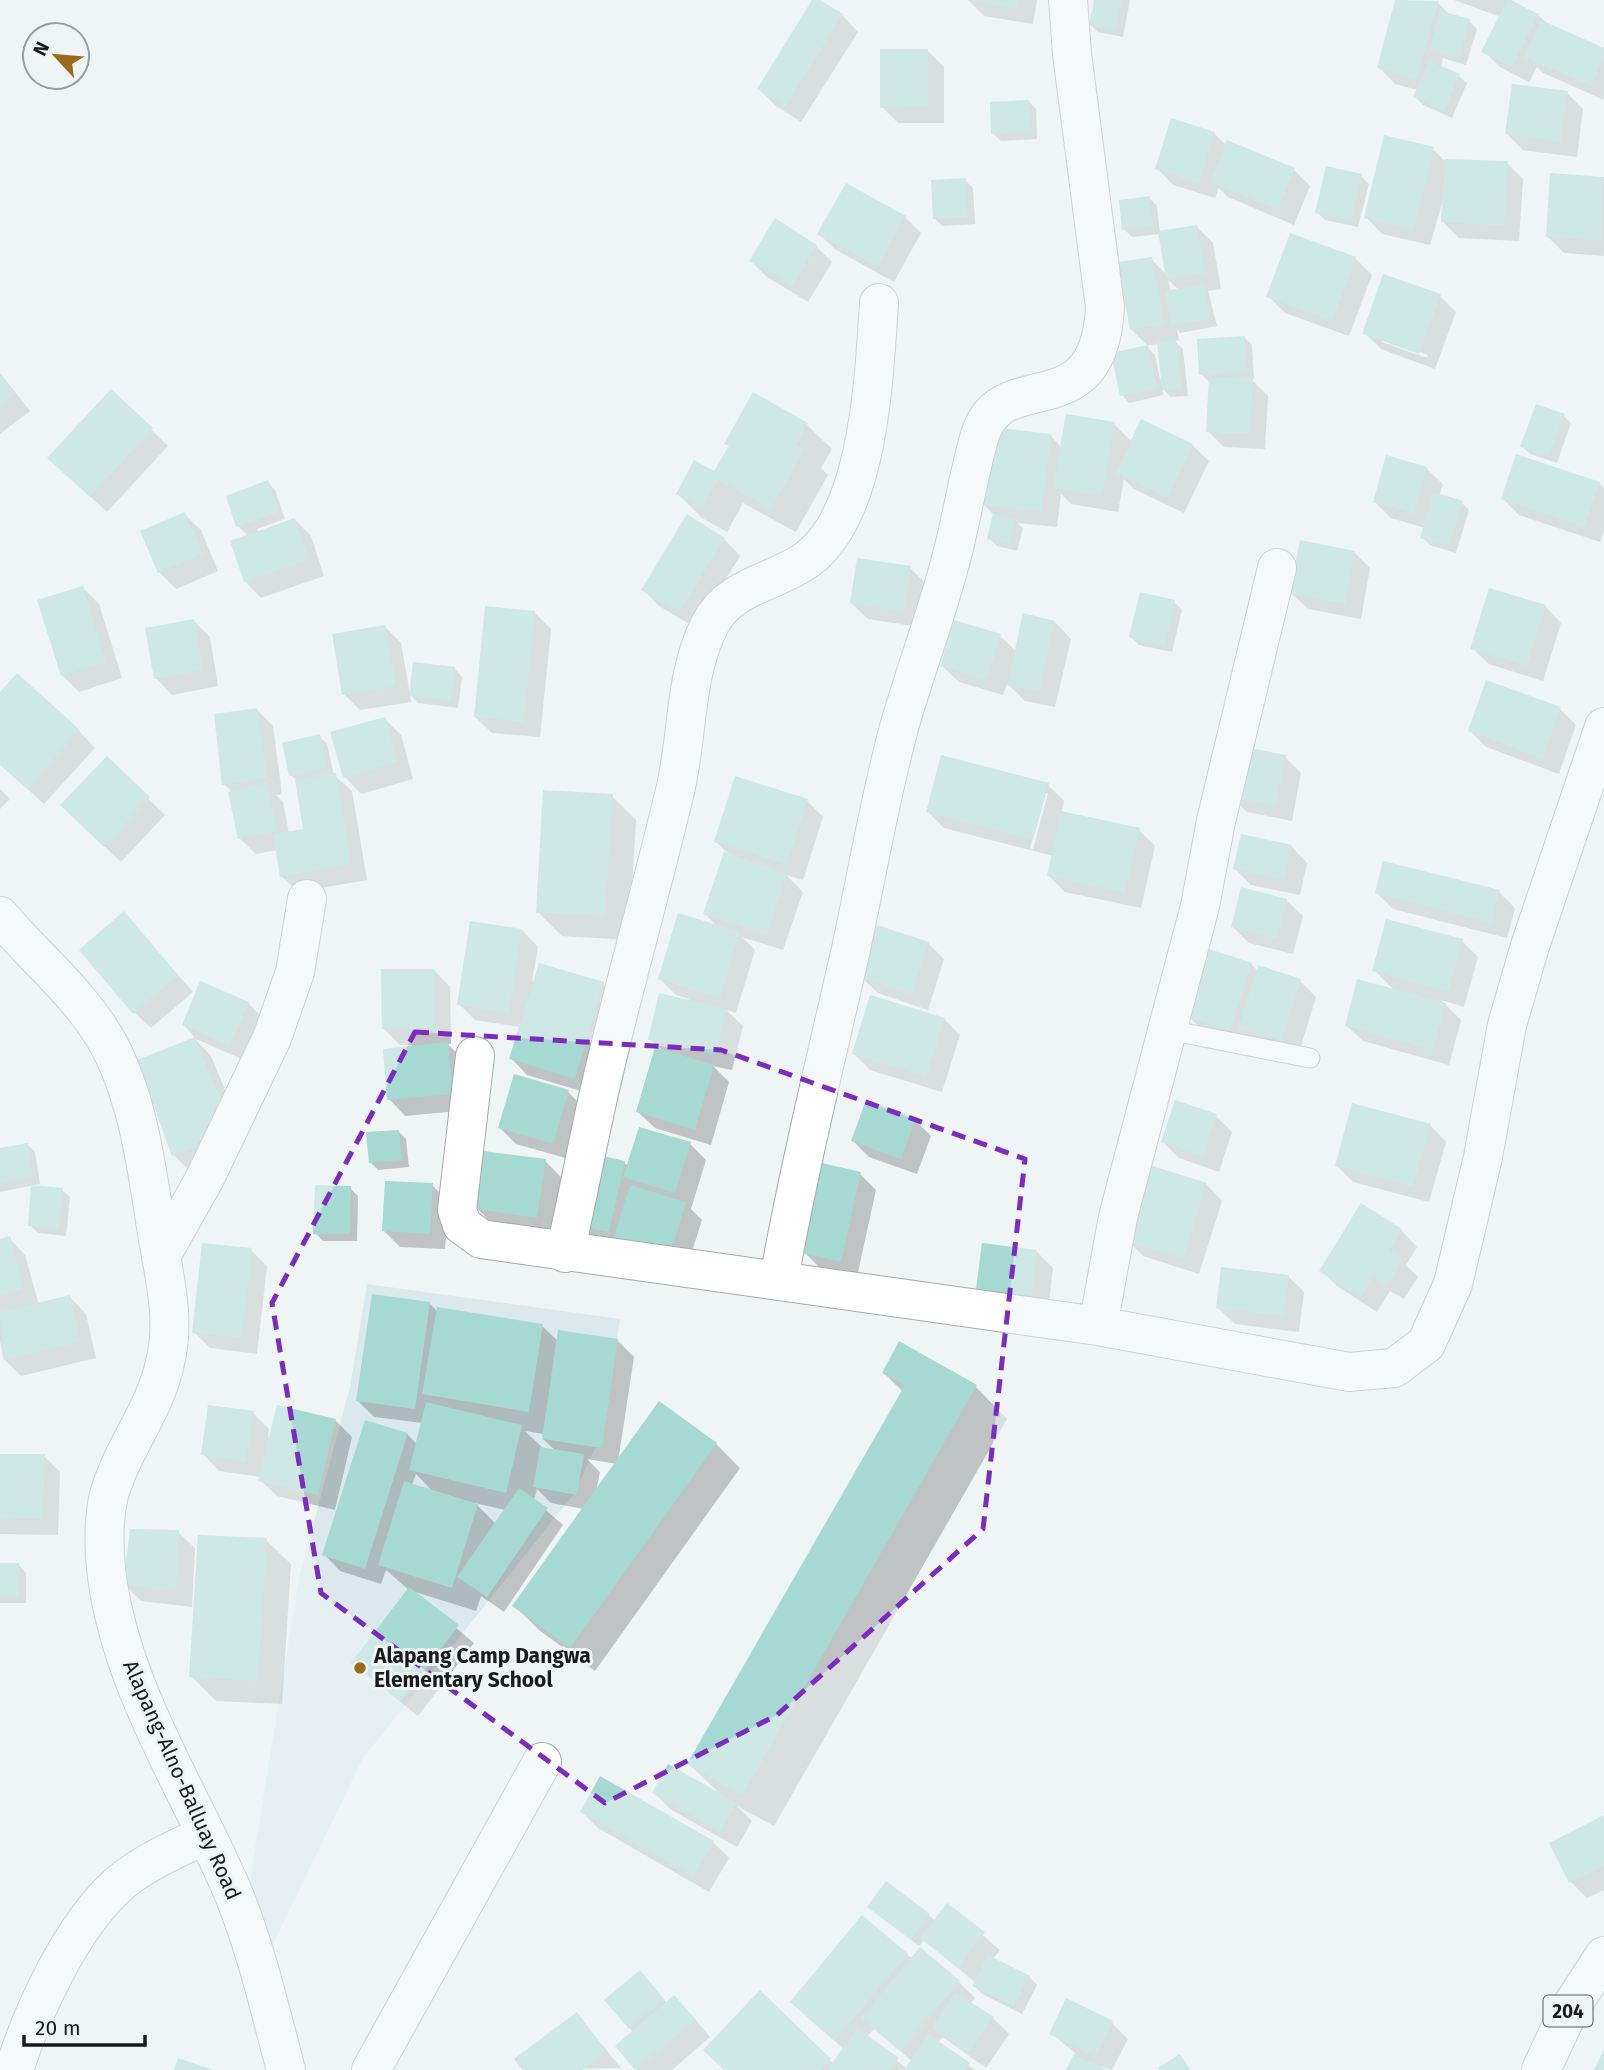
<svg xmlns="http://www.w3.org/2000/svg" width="1604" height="2070" viewBox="0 0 1604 2070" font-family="'Fira Sans',sans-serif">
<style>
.built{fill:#dbe9ec}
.shadow{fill:#0003;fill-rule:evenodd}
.building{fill:#a5d9d1}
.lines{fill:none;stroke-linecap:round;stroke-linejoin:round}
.lane-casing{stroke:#a5aaab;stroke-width:21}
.street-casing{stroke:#a5aaab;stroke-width:40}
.secondary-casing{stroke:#a5aaab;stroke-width:40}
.highway-casing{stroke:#a5aaab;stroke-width:40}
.lane{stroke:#fff;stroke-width:19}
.street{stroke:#fff;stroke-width:38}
.secondary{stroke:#fff;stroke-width:38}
.highway{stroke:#fff;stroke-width:38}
.marked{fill:none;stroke:#7b2cbf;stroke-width:5;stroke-dasharray:14 9;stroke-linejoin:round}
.poi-dot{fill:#996b1b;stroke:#eff4f5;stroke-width:2.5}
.labels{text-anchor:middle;stroke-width:6;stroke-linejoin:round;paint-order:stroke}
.shield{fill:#eff4f5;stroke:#595b5c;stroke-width:2}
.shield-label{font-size:19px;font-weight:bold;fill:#191a1b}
.poi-label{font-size:21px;font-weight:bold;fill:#191a1b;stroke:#eff4f5;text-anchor:start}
.street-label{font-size:21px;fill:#191a1b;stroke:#eff4f5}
</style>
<rect width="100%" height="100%" fill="#eff4f5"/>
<!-- built -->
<path class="built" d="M367 1284 620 1319 604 1430 573 1495 363 1758 269 1952 244 1917 299 1578 350 1387Z"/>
<!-- shadow -->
<path class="shadow" d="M814 0 842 15 858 32 801 122 775 105 759 89Z
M968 0H1037L1033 24 984 16Z
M1096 0H1130L1123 37 1098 32 1090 24Z
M1397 0 1438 3 1451 16 1469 21 1477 29 1466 65 1443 58 1441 68 1459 76 1467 83 1452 118 1423 105 1415 97 1418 90 1395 84 1379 67Z
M1454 0H1511L1538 15 1548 24 1604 49V100L1543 73 1537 67 1529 82 1500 67 1484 51 1501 17Z
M928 51 944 67V123H898L882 107Z
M1567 93 1583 109 1577 157 1523 150 1506 133Z
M1028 101 1036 109 1037 139 1001 141 993 133Z
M1214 133 1227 146 1294 170 1310 186 1294 225 1228 197 1219 188 1215 198 1173 185 1157 168Z
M1433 149 1445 161 1507 163 1523 179 1519 241 1459 238 1443 222 1445 193 1430 245 1382 234 1366 217Z
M1552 175 1604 179V256L1564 253 1548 237Z
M1361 176 1369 184 1358 227 1325 220 1317 212Z
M965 180 973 188 975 224 942 226 934 218Z
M1149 198 1157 206 1160 233 1197 227 1213 243 1221 289 1208 291 1217 326 1180 333 1177 329 1179 340 1175 341 1183 349 1188 396 1171 397 1162 388 1163 395 1129 403 1122 395 1147 347 1155 355 1160 379H1162L1159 344 1147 345 1131 329 1151 259 1166 274 1160 234 1132 237 1124 229ZM1168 280 1179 290 1171 292Z
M905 217 921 233 894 282 836 250 819 234Z
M1291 235 1356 259 1372 275 1349 336 1285 313 1268 296Z
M816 246 832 262 808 302 767 277 751 261Z
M1440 296 1456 312 1435 369 1381 349 1365 333ZM1382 339 1428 355 1427 358 1382 342Z
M1244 337 1252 345 1254 379H1251L1268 396 1265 449 1224 447 1208 431 1209 382 1201 374Z
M0 373 30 411 0 434Z
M111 391 168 446 107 512 66 474Z
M754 395 807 425 832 449 821 468 828 475 796 532 743 503 727 532 702 518 678 494 715 473 730 447 727 444Z
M1564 416 1571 423 1557 463 1530 454 1522 446Z
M1114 424 1132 442 1192 445 1209 461 1184 513 1134 489 1124 479 1118 512 1071 504 1061 494 1057 527 1017 523 1023 528 1017 551 997 546 989 538 995 516 983 504 1050 435 1062 448Z
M1426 468 1443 484 1439 496 1462 503 1469 510 1456 553 1430 545 1422 537 1425 528 1391 518 1375 502Z
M268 483 275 490 285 519 257 529 258 533 295 520 311 536 324 576 261 598 245 581 248 536 238 526Z
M1599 483 1604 488V531L1600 542 1519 515 1503 499Z
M184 514 201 530 218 571 176 589 159 572Z
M724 539 740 556 696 628 659 606 643 589Z
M1354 552 1370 568 1361 619 1308 609 1291 593Z
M910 568 926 584 920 627 868 619 851 603Z
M83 588 99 604 122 678 79 692 62 675Z
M1174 602 1182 610 1172 652 1139 645 1131 637Z
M1545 606 1561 623 1543 681 1489 664 1472 648Z
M534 612 551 629 540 737 492 733 475 717Z
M194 621 210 637 218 686 172 695 156 678Z
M1055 622 1071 639 1055 707 1025 701 1007 683 1003 695 959 682 942 666 1000 636 1016 651Z
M385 627 401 643 410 694 455 669 462 677 458 708 418 703 410 694 411 702 360 710 344 694Z
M0 695 79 731 95 748 44 804 0 764Z
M1560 709 1576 725 1559 774 1486 747 1470 731Z
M257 710 273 726 282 794 276 795 283 802 289 833 305 831 296 780 291 775 319 736 327 744 334 775 352 791 367 880 298 892 281 876 277 850 256 854 239 838 233 793 224 784Z
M385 719 401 735 413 779 361 794 345 777Z
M1285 757 1301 773 1292 821 1247 812 1230 796Z
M107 759 165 815 121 862 79 822Z
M1048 785 1064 801 1061 813 1139 830 1155 846 1141 908 1065 892 1048 875 1053 856 944 828 928 812ZM1044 793H1048L1033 849 1030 848Z
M0 789 10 799 0 809Z
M612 796 636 820 629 940 562 936 538 912Z
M807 801 823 817 803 880 786 875 803 892 783 950 742 937 755 950 736 1013 726 1010 743 1026 732 1070 713 1066 729 1082 711 1145 655 1128 638 1112 663 1051 650 1039 689 999 676 995 660 979 719 928 705 914 732 857 716 842Z
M1291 846 1307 863 1300 895 1251 885 1235 869Z
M1499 892 1515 908 1507 938 1393 909 1377 893Z
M1286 900 1303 916 1293 954 1249 943 1233 927Z
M124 914 193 992 151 1028 134 1012Z
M522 930 538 947 532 981 603 984 619 1000 591 1094 527 1075 511 1058 520 1027 475 1020 459 1004Z
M1462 941 1478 957 1464 1007 1441 1000 1461 1020 1449 1065 1363 1041 1346 1025 1394 990 1374 970Z
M928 943 944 959 928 1010 878 993 861 977Z
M1251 964 1258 971 1300 981 1316 997 1298 1056 1205 1033 1188 1016Z
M434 970 450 987 451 1044H448L463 1060 468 1110 405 1116 389 1099 412 1045H400L384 1029Z
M248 1003 264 1019 246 1061 196 1039 184 1025Z
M944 1019 960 1035 942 1092 870 1070 854 1054Z
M195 1039 211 1056 241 1128 190 1172 174 1155Z
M568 1092 584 1108 569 1159 516 1144 500 1128Z
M1216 1116 1232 1132 1219 1172 1179 1158 1163 1142Z
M915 1120 931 1136 917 1174 869 1157 853 1141Z
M1430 1125 1446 1142 1429 1202 1353 1182 1337 1166Z
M398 1131 406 1139 409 1167 378 1170 370 1162Z
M27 1144 35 1152 40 1184 0 1192V1150Z
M690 1144 706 1160 691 1209 702 1220 685 1273 597 1242 581 1225 624 1162 628 1167Z
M545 1161 561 1177 553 1233 493 1225 477 1208Z
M860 1174 876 1190 857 1277 821 1269 804 1252Z
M1206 1184 1222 1201 1199 1274 1143 1256 1127 1240Z
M432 1185 448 1201 445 1249 400 1247 383 1230Z
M350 1188 358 1196 357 1241H323L315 1233Z
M62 1190 70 1197 66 1236 38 1233 30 1225Z
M1401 1230 1417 1247 1406 1265 1418 1277 1404 1299 1390 1291 1377 1312 1337 1286 1321 1270Z
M9 1238 25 1255 39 1305 70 1297 86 1314 96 1358 21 1376 4 1359 0 1341V1241Z
M251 1250 267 1266 257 1354 210 1348 194 1332Z
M1037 1252 1053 1268 1047 1319 993 1313Z
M1288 1276 1304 1292 1299 1332 1235 1324 1218 1308Z
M430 1304 438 1312 542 1326 558 1341 617 1340 634 1357 618 1462 716 1444 740 1468 595 1671 539 1630 515 1606 584 1509 551 1503 537 1489 534 1500 563 1525 504 1612 481 1596 476 1611 412 1591 474 1643 418 1716 353 1663 409 1590 386 1570 381 1584 340 1571 324 1554 407 1434 418 1445 423 1423 374 1417 358 1401ZM525 1431 544 1434 543 1439 556 1451 544 1449ZM587 1459 617 1464 596 1492 600 1472ZM416 1474 433 1492 412 1485ZM475 1503 505 1510 496 1524Z
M884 1373 976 1387 1007 1419 774 1826 737 1806 752 1821 737 1847 670 1809 654 1792 720 1794 689 1764 903 1392Z
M253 1413 269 1429 268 1437 335 1420 352 1437 335 1510 277 1496 260 1480 261 1477 219 1471 203 1454Z
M0 1455 44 1456 60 1472 58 1535 0 1534Z
M178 1532 195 1548 192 1607 141 1601 125 1585Z
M266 1540 291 1564 282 1704 216 1701 191 1676Z
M0 1565H19L26 1573V1603H0Z
M582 1812 713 1842 729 1858 709 1892 598 1828Z
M1604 1817V1890L1587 1898 1571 1882Z
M947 1905 1000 1950 993 1959 1029 1977 1037 1985 1022 2014 982 1994 974 1986 976 1983 924 1940 919 1946 869 1907 929 1915 935 1921Z
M907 1955 959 1982 975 1998 970 2004 993 2018 1009 2034 986 2068 943 2037 937 2043 975 2070H726L760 1993 834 2064 844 2049 808 2018ZM874 2029 912 2061 907 2069 867 2037Z
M647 1980 667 2003 690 2013 710 2037 672 2070H637L617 2046 633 2032 630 2028Z
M577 2014 621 2068 525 2070Z
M1112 2023 1128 2039 1112 2070 1100 2066 1103 2070H1068L1076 2054 1051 2033Z"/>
<!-- building -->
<path class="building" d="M812 0H820L843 14 785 107 757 89Z
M970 0H1019L1017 9Z
M1094 0H1122L1115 30 1089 25Z
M1395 0 1439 1 1417 79 1377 68Z
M1507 0 1539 14 1512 67 1481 52Z
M1440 11 1470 19 1459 58 1429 50Z
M1541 20 1604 48V58L1591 86 1524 57Z
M880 49H928V107L880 108Z
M1429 61 1460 74 1444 111 1413 97Z
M1512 84 1568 91 1561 142 1505 134Z
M1029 100 1031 131 991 134 990 102Z
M1171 118 1215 132 1199 183 1155 169Z
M1384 135 1434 147 1414 230 1364 218Z
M1227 140 1295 168 1278 210 1210 182Z
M1445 159 1508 161 1504 226 1441 222Z
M1326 166 1362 174 1351 221 1315 213Z
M1550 173 1604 177 1601 241 1546 237Z
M966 178 968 217 933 219 931 180Z
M846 183 906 216 877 267 817 234Z
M1150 196 1153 226 1122 230 1119 200Z
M775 218 817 245 792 287 749 261Z
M1197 225 1205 273 1166 279 1158 231Z
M1290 233 1356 257 1333 321 1266 297Z
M1152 257 1164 324 1130 330 1118 262Z
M1383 274 1441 294 1419 354 1362 334Z
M1204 284 1210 319 1171 326 1165 291Z
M1245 336 1247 371 1199 375 1197 339Z
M1176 339 1182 388 1162 390 1157 342Z
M1148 345 1157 388 1120 396 1111 353Z
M0 374 15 394 0 406Z
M1209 377 1253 378 1250 434 1206 432Z
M111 389 153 428 90 497 47 458Z
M753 392 808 423 796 445 805 449 771 509 718 480 702 509 676 494 694 460 714 471 729 446 724 444Z
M1536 404 1565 414 1549 457 1520 447Z
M1066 414 1115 422 1102 496 1053 488Z
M1141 419 1193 444 1168 498 1116 473Z
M992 427 1051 434 1042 512 982 505Z
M1516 454 1600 482 1584 527 1501 499Z
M1386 455 1427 467 1414 514 1373 502Z
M268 480 279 512 236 527 226 496Z
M1433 492 1463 501 1449 546 1420 538Z
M185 512 203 554 158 573 140 531Z
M993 513 1016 519 1009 544 987 539Z
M687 514 725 538 679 613 641 590Z
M295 518 309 560 244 582 230 541Z
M1300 540 1355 551 1345 604 1289 593Z
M857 558 911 566 904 612 850 603Z
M83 586 106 662 61 676 37 600Z
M1489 588 1546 605 1527 666 1470 649Z
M1140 592 1175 600 1165 646 1129 637Z
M485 606 535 611 524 722 474 717Z
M1023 613 1055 621 1039 692 1007 685Z
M194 619 203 670 154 679 145 628Z
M954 620 1001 634 987 680 940 666Z
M385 625 396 686 342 695 332 634Z
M413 662 455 667 451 701 409 696Z
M17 673 80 730 27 789 0 765V692Z
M1486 680 1561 707 1543 759 1468 731Z
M257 708 267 778 222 785 214 714Z
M385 717 398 762 343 778 330 732Z
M320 734 327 767 289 776 282 743Z
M1239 746 1286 755 1276 806 1228 796Z
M941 755 1049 783 1033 840 926 812Z
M107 756 150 797 104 847 60 805Z
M336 773 351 864 280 877 273 834 303 829 295 780Z
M735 776 808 799 787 865 714 842Z
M267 783 277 831 238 839 228 792Z
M543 790 613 794 605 916 536 913Z
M1061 811 1140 828 1125 893 1047 876Z
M1241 834 1292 845 1284 880 1233 869Z
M724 852 787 874 767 935 703 914Z
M1383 861 1500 890 1491 923 1375 893Z
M1241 887 1287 899 1277 939 1231 927Z
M124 911 178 975 133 1014 79 950Z
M678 913 740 932 720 998 658 979Z
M1386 919 1463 939 1448 992 1372 971Z
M470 921 522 929 509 1013 457 1005Z
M877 925 929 942 912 994 859 977Z
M1206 948 1252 963 1230 1031 1186 1017Z
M539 963 604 982 575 1079 509 1059Z
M1258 965 1301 979 1282 1041 1238 1028Z
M381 969H434L435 1028 382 1029Z
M1357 979 1446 1003 1433 1050 1345 1026Z
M200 981 249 1002 230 1046 182 1025Z
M659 993 727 1009 716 1055 648 1040Z
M870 995 945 1018 926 1077 852 1054Z
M195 1037 225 1110 209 1143 172 1156 137 1060Z
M448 1042 453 1094 387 1100 383 1049Z
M655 1047 714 1065 695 1130 636 1112Z
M514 1074 569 1090 553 1144 498 1128Z
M866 1100 916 1118 901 1159 851 1141Z
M1175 1100 1217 1114 1203 1157 1161 1142Z
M1352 1103 1431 1124 1413 1187 1335 1166Z
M639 1127 691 1142 675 1193 623 1177Z
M399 1130 402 1160 369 1163 366 1132Z
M28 1143 33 1177 0 1183V1148Z
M483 1151 546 1159 537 1218 475 1209Z
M594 1154 625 1161 609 1232 579 1226Z
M822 1163 861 1172 841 1262 802 1253Z
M1149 1165 1207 1183 1183 1259 1125 1241Z
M385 1181 433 1183 430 1234 382 1231Z
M31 1185 63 1188 59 1229 28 1226Z
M315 1185 351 1186 350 1234H313Z
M630 1185 686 1202 669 1258 613 1240Z
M1361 1203 1402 1229 1389 1250 1403 1259 1387 1285 1373 1276 1361 1297 1319 1271Z
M10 1236 24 1288 0 1295V1239Z
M202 1243 252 1248 242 1338 192 1333Z
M982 1243 1037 1250 1031 1304 975 1297Z
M1221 1267 1289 1275 1283 1316 1216 1308Z
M372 1294 430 1302 415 1409 356 1401Z
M70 1295 81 1342 3 1360 0 1312Z
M437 1307 543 1324 529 1412 422 1394Z
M558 1330 618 1339 602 1448 542 1439Z
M899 1341 977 1385 742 1796 687 1764 905 1385 882 1373Z
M659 1401 717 1443 570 1648 512 1606Z
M426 1402 522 1425 506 1493 409 1470Z
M208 1405 254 1411 246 1462 201 1455Z
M277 1405 336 1419 318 1495 258 1481Z
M365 1420 408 1433 365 1569 322 1555Z
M540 1447 584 1454 577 1495 533 1487Z
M0 1454H45L43 1519 0 1518Z
M404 1481 478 1504 452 1588 378 1565Z
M519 1488 548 1508 487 1597 457 1577Z
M130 1529 179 1530 176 1592 123 1585Z
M198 1535 267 1538 258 1681 189 1677Z
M0 1563H19V1596H0Z
M409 1587 459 1625 401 1701 351 1663Z
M668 1764 737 1803 720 1832 652 1793Z
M600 1776 714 1841 693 1877 580 1812Z
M1604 1815V1866L1569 1883 1549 1843Z
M886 1881 930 1914 911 1940 867 1907Z
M947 1903 985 1932 958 1968 920 1938Z
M862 1915 908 1954 835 2041 790 2002Z
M920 1947 960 1981 901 2051 861 2018Z
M988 1955 1030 1976 1014 2007 972 1986Z
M640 1970 664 1999 629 2029 604 2000Z
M760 1990 831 2059 821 2070H724L703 2050Z
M955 1992 994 2017 969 2053 932 2028Z
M674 1995 696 2020 635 2070 615 2046Z
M1066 1998 1113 2021 1095 2057 1049 2034Z
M577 2012 606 2051 582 2070H522L514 2059Z
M857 2028 899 2058 890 2070H827Z
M928 2034 970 2063 966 2070H904Z
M1604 2050V2070H1594Z
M1074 2054 1107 2070H1066Z
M1180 2054 1190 2070H1159L1158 2068Z
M178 2058 213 2070H174Z"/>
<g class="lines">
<!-- lane casing -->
<g class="lane-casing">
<path id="lane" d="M1169 1030 1310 1058"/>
</g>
<!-- street casing -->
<g class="street-casing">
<path id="street" d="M475 1056 457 1210 462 1225 481 1239 1098 1326 1349 1372 1394 1368 1426 1344 1453 1284 1483 1157 1507 1025 1530 946 1604 727
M565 1253C577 1200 587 1146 599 1093 622 992 651 892 675 791 688 737 684 677 709 626 728 587 769 584 802 563 870 521 874 374 879 303
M161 1256 204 1180 272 1038 295 972 307 899
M779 1279C799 1168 826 1059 851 949 867 874 880 797 900 724 915 672 934 622 948 570 961 526 967 479 980 435 1002 363 1099 430 1105 307L1072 54 1068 0
M1098 1326 1118 1217 1200 906 1216 821 1277 568
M14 2070C33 2010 72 1925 120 1883 145 1862 176 1849 205 1835
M371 2070 542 1762"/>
</g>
<!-- secondary casing -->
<g class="secondary-casing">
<path id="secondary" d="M0 916C36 959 82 995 109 1045 139 1101 147 1171 157 1233 164 1276 176 1319 165 1363 155 1410 122 1449 109 1495 103 1520 104 1552 107 1577 122 1689 188 1788 232 1890 256 1948 270 2010 286 2070"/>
</g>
<!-- highway casing -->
<g class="highway-casing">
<path id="highway" d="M1541 2070 1569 2010 1604 1956"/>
</g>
<!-- lane -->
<use href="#lane" class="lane"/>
<!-- street -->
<use href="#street" class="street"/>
<!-- secondary -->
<use href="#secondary" class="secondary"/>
<!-- highway -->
<use href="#highway" class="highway"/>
</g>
<!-- marked area -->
<path d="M0 0H1604V2070H0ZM415 1032 721 1050 1025 1159 983 1529 777 1715 605 1803 321 1593 272 1303Z" fill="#eff4f5" fill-opacity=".55" fill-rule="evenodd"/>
<path class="marked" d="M415 1032 721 1050 1025 1159 983 1529 777 1715 605 1803 321 1593 272 1303Z"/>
<!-- markers -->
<circle class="poi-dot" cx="360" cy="1668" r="7"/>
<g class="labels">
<!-- shield labels -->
<rect class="shield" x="1543.5" y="1995.5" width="49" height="31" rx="5"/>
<g class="shield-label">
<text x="1568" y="2018">204</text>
</g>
<!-- poi labels -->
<g class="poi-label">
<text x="374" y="1663">Alapang Camp Dangwa<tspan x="374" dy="24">Elementary School</tspan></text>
</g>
<!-- street labels -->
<g class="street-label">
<text transform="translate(182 1780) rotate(66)" y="7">Alapang-Alno-Balluay Road</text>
</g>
</g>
<!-- north arrow -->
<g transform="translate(56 56) rotate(296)"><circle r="33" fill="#eff4f5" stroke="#999d9e" stroke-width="2"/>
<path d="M0-5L12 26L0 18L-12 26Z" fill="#996b1b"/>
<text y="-10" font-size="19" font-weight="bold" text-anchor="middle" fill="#191a1b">N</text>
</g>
<!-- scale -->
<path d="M24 2035v10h121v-10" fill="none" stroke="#191a1b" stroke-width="3.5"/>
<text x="35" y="2035" font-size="21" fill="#191a1b" stroke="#eff4f5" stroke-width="5" paint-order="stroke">20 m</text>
</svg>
